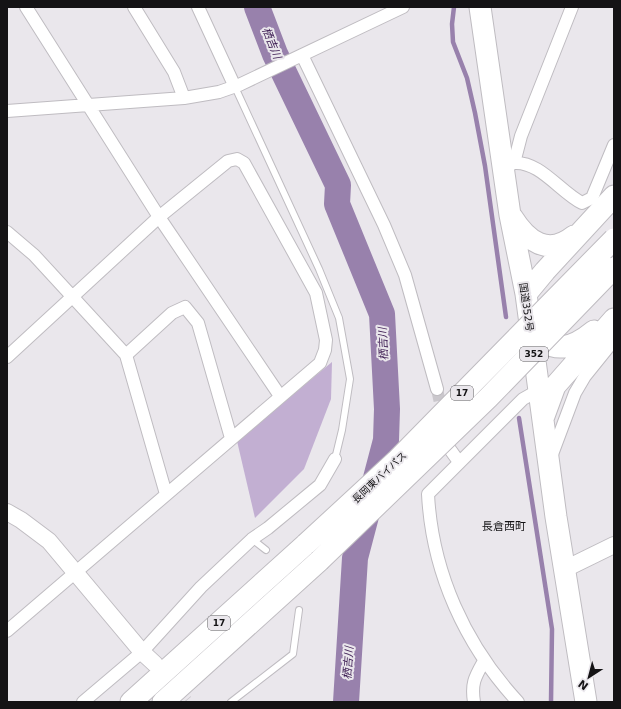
<svg xmlns="http://www.w3.org/2000/svg" width="621" height="709" viewBox="0 0 621 709" font-family="'DejaVu Sans','Noto Sans JP',sans-serif">
<style>
.green{fill:#c2afd2}
.lines{fill:none;stroke-linecap:round;stroke-linejoin:round}
.stream{stroke:#9881ac;stroke-width:4.5}
.river{stroke:#9881ac;stroke-width:26}
.minor-tunnel{stroke:#cac7cc;stroke-width:12;stroke-dasharray:12 6;stroke-linecap:butt}
.tertiary-tunnel{stroke:#cac7cc;stroke-width:16;stroke-dasharray:16 8;stroke-linecap:butt}
.service-casing{stroke:#bfbcc1;stroke-width:8}
.minor-casing{stroke:#bfbcc1;stroke-width:14}
.tertiary-casing{stroke:#bfbcc1;stroke-width:18}
.trunk-casing{stroke:#bfbcc1;stroke-width:23}
.service{stroke:#fff;stroke-width:6}
.minor{stroke:#fff;stroke-width:12}
.tertiary{stroke:#fff;stroke-width:16}
.trunk{stroke:#fff;stroke-width:21}
.trunk-bridge-casing{stroke:#bfbcc1;stroke-width:23;stroke-linecap:butt}
.trunk-bridge{stroke:#fff;stroke-width:21}
.labels{text-anchor:middle;stroke-width:4;stroke-linejoin:round;paint-order:stroke}
.shield{fill:#eae7ec;stroke:#545356;stroke-width:1}
.shield-label{font-size:9px;font-weight:bold;fill:#141315}
.street-label{font-size:10px;fill:#141315;stroke:#eae7ec}
.water-label{font-size:11px;font-style:italic;fill:#402056;stroke:#eae7ec}
.neighbourhood-label{font-size:11px;fill:#141315;stroke:#eae7ec}
</style>
<rect width="100%" height="100%" fill="#eae7ec"/>
<!-- green -->
<path class="green" d="M332 362 331 399 304 469 255 518 237 441Z"/>
<g class="lines">
<!-- stream -->
<path class="stream" d="M454 7 452 24 453 42 467 78 475 113 485 166 506 317
M519 418 552 629 551 702"/>
<!-- river -->
<path class="river" d="M257 7 275 54 338 185 337 204 382 314 387 409 386 440 355 558 346 702"/>
<!-- minor-tunnel -->
<path class="minor-tunnel" d="M437 389 443 417"/>
<!-- tertiary-tunnel -->
<path class="tertiary-tunnel" d="M169 683 185 702"/>
<!-- service casing -->
<g class="service-casing">
<path id="service" d="M235 87 319 269 339 318 350 379 342 430 335 459
M252 539 266 550
M231 702 293 654 299 610"/>
</g>
<!-- minor casing -->
<g class="minor-casing">
<path id="minor" d="M26 7 159 217 280 396
M134 7 174 72 184 98
M198 7 235 87
M302 55 384 225 405 275 437 389
M7 111 184 98 219 92 239 85 403 7
M514 163C540 161 560 192 582 203L592 198 614 145
M504 168 514 163 521 136 572 7
M7 232 34 255 126 355 166 494
M126 355 172 313 185 307 198 323 231 438
M7 357 159 217 228 161 237 159 244 163 316 293 326 340 325 350 320 363 7 631
M449 448 459 462
M551 457 575 393 585 376 614 340
M83 702 142 652 201 587 252 539 268 528 320 485 335 459
M474 702C471 683 475 677 484 661
M518 702C465 645 432 572 428 494L523 399 539 390"/>
</g>
<!-- tertiary casing -->
<g class="tertiary-casing">
<path id="tertiary" d="M7 512 21 520 49 541 142 652 155 664
M565 569 614 545"/>
</g>
<!-- trunk casing -->
<g class="trunk-casing">
<path id="trunk" d="M480 7 510 215 526 294 556 517 586 702
M512 217C527 241 548 257 574 236
M526 294 545 271 614 196
M532 327C550 357 572 349 594 331
M544 416 555 386 614 319
M131 702 306 544
M163 702 319 561"/>
</g>
<!-- service -->
<use href="#service" class="service"/>
<!-- minor -->
<use href="#minor" class="minor"/>
<!-- tertiary -->
<use href="#tertiary" class="tertiary"/>
<!-- trunk -->
<use href="#trunk" class="trunk"/>
<!-- trunk-bridge casing -->
<g class="trunk-bridge-casing">
<path id="trunk-bridge" d="M306 544 396 461 614 239
M319 561 488 398 614 268"/>
</g>
<!-- trunk-bridge -->
<use href="#trunk-bridge" class="trunk-bridge"/>
</g>
<g class="labels">
<!-- shield labels -->
<g class="shield">
<rect x="520" y="347" width="28" height="14" rx="3"/>
<rect x="451" y="386" width="22" height="14" rx="3"/>
<rect x="208" y="616" width="22" height="14" rx="3"/>
</g>
<g class="shield-label">
<text x="534" y="357">352</text>
<text x="462" y="396">17</text>
<text x="219" y="626">17</text>
</g>
<!-- street labels -->
<g class="street-label">
<text transform="translate(527 307) rotate(82)" y="4">国道352号</text>
<text transform="translate(379 477) rotate(-43)" y="4">長岡東バイパス</text>
</g>
<!-- water labels -->
<g class="water-label">
<text transform="translate(272 43) rotate(68)" y="4">栖吉川</text>
<text transform="translate(383 344) rotate(-93)" y="4">栖吉川</text>
<text transform="translate(348 663) rotate(-86)" y="4">栖吉川</text>
</g>
<!-- neighbourhood labels -->
<g class="neighbourhood-label">
<text x="504" y="530">長倉西町</text>
</g>
</g>
<!-- border -->
<rect width="621" height="709" fill="none" stroke="#141315" stroke-width="16"/>
<!-- north arrow -->
<g transform="translate(589 677) rotate(216)" stroke="#eae7ec" stroke-width="3" paint-order="stroke">
<path d="M0-3L7 15L0 10L-7 15Z" fill="#141315"/>
<text y="-6" font-size="11" font-weight="bold" text-anchor="middle" fill="#141315">N</text>
</g>
</svg>
